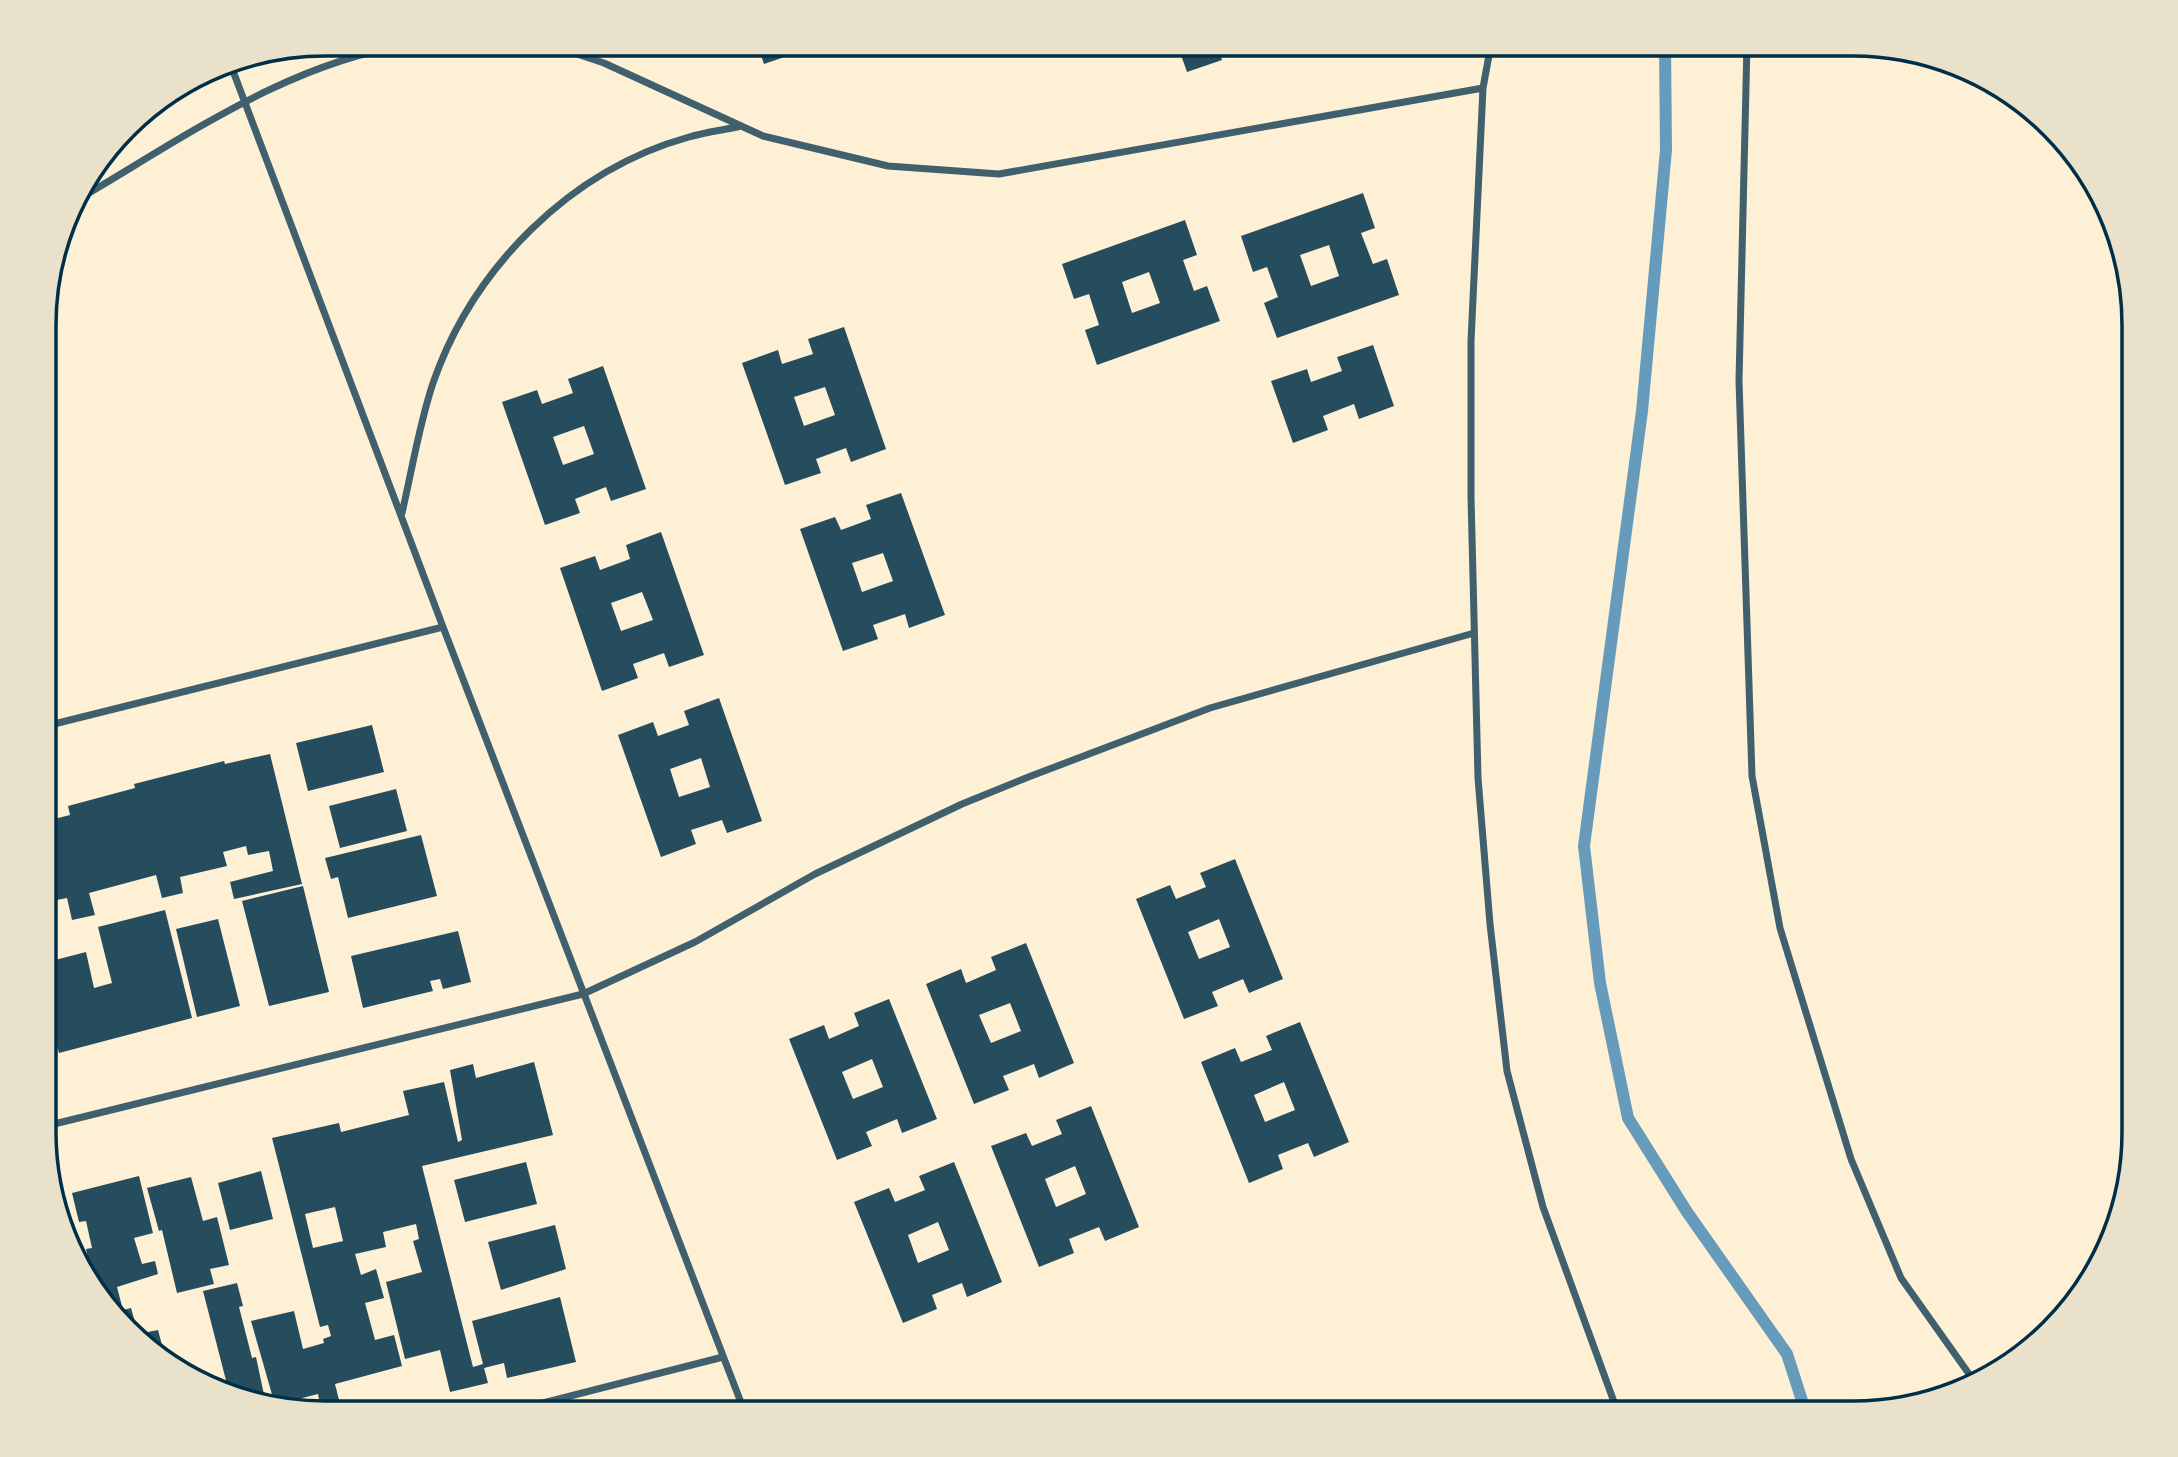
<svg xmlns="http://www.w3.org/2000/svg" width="2178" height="1457" viewBox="0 0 2178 1457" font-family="Signika,sans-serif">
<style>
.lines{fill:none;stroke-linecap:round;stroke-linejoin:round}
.stream{stroke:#669bbc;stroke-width:12}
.building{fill:#264d5e;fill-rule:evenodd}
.minor{stroke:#3f606c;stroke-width:7}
.rim{fill:none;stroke:#003049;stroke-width:3.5}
</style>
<rect width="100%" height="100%" fill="#fdf0d5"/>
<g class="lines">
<!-- stream -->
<path class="stream" d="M1665 44 1666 150 1642 411 1584 846 1600 983 1628 1118 1687 1212 1787 1354 1806 1413"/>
</g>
<!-- building -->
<path class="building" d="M757 44H796L799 52 764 64Z
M1177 44H1217L1222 60 1187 72Z
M1363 193 1375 228 1361 233 1373 264 1387 259 1399 295 1277 338 1264 303 1278 297 1267 267 1253 272 1241 236ZM1329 245 1339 276 1311 286 1300 255Z
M1185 220 1197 255 1183 260 1194 291 1207 286 1220 321 1097 365 1085 330 1099 325 1089 294 1074 299 1062 264ZM1149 272 1160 303 1132 313 1122 282Z
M844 327 886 449 851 462 846 448 816 459 821 473 785 485 742 363 778 350 782 364 813 354 808 339ZM825 387 835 415 804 426 794 397Z
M1373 345 1394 406 1359 419 1354 404 1323 416 1328 430 1293 443 1271 381 1307 369 1311 382 1342 371 1337 357Z
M603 366 646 489 611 501 606 487 575 499 580 513 545 525 502 402 537 390 542 404 573 393 568 379ZM584 426 594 454 563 465 553 437Z
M901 493 945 615 909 628 905 614 873 625 878 639 843 651 800 529 835 517 841 530 871 519 866 505ZM883 553 893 581 862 592 852 563Z
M661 532 704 655 669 667 664 653 633 664 638 678 602 691 560 568 595 556 600 570 630 559 626 545ZM642 592 653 620 621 631 611 603Z
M719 698 762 821 727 833 722 820 691 830 696 844 661 857 618 735 653 722 658 736 689 725 684 711ZM701 758 710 787 679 797 670 769Z
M372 725 384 772 308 791 296 743Z
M270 754 302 884 234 899 230 882 273 871 269 851 248 855 246 846 223 852 227 866 180 877 183 893 162 898 156 875 89 893 95 915 72 920 67 898 46 902V821L70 815 68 806 135 788 134 784 224 761 225 764Z
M396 789 407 831 340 848 329 806Z
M421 835 437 896 348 918 338 877 331 879 325 858Z
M1235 859 1283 979 1249 993 1243 979 1212 992 1218 1006 1184 1019 1136 899 1170 885 1176 899 1206 887 1200 873ZM1219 919 1230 947 1199 959 1188 932Z
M303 886 329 992 269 1006 242 901Z
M47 902 52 924 46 926V903Z
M165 910 192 1018 59 1053 46 1004V954L53 952 55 960 86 952 94 988 112 983 98 927Z
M218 919 240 1006 197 1017 176 929Z
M458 931 471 982 443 989 440 979 430 981 433 991 363 1008 351 956Z
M1026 943 1074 1063 1039 1078 1034 1064 1003 1076 1009 1090 974 1104 926 984 961 969 966 983 996 970 991 957ZM1010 1003 1021 1031 991 1043 979 1015Z
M889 999 937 1119 902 1133 897 1119 866 1132 872 1146 837 1160 789 1039 824 1025 829 1039 859 1026 854 1013ZM872 1059 883 1087 853 1099 842 1072Z
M1300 1022 1349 1142 1314 1157 1308 1143 1278 1155 1283 1169 1249 1183 1201 1062 1235 1048 1241 1062 1272 1050 1266 1036ZM1284 1082 1295 1110 1265 1122 1254 1095Z
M534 1062 553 1135 422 1166 473 1367 483 1364 472 1321 560 1297 576 1362 507 1378 504 1363 484 1368 488 1383 450 1392 440 1350 405 1359 386 1282 422 1272 413 1241 419 1239 416 1224 383 1232 386 1247 355 1254 361 1275 376 1269 384 1298 365 1303 375 1340 394 1335 402 1366 335 1384 340 1404 321 1409 318 1394 275 1405 251 1321 294 1311 303 1349 324 1343 323 1339 331 1336 328 1325 320 1327 272 1138 339 1123 341 1132 409 1115 403 1091 444 1082 458 1142 462 1140 450 1070 473 1064 476 1078ZM335 1207 343 1241 313 1248 305 1214Z
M1091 1106 1139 1227 1105 1241 1099 1227 1069 1239 1074 1253 1039 1267 991 1146 1026 1133 1032 1146 1062 1134 1056 1120ZM1075 1166 1086 1194 1056 1207 1045 1179Z
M526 1162 537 1204 465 1222 454 1180Z
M954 1162 1002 1282 967 1297 962 1283 932 1295 937 1309 903 1323 854 1202 889 1188 895 1202 925 1190 919 1176ZM938 1222 949 1250 918 1263 908 1235Z
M261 1171 273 1219 230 1230 218 1183Z
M139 1176 153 1233 134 1238 142 1264 155 1261 158 1274 117 1287 123 1310 131 1308 138 1333 82 1273 80 1269 90 1267 86 1249 92 1248 86 1221 79 1222 72 1193Z
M191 1177 203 1221 217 1217 229 1265 210 1269 214 1284 177 1293 162 1230 159 1231 147 1188Z
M555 1225 566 1269 501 1290 488 1242Z
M237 1283 243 1306 239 1307 252 1358 256 1357 266 1404 230 1396 203 1291Z
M158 1330 167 1364 138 1334Z
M185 1360 189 1376 167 1364Z"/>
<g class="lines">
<!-- minor -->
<path class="minor" d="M529 44 559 48 604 63 763 136 888 166 999 174 1483 88
M1491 44 1483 88 1471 341V497L1478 778 1490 924 1507 1071 1543 1207 1618 1413
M1747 44 1739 381 1752 776 1780 928 1851 1159 1901 1278 1974 1381
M230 63 443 627 745 1413
M72 203C179 141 287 62 412 44
M402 513C412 470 419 425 433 383 473 268 570 170 689 137 706 132 724 130 741 126
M46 726 443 627
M46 1126 583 994 695 942 815 874 962 804 1031 776 1210 708 1474 633
M504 1413 723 1357"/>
</g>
<!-- crop -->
<path d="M0 0H2178V1457H0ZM325 56H1853A269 269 0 0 1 2122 325V1132A269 269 0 0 1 1853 1401H325A269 269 0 0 1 56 1132V325A269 269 0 0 1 325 56Z" fill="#e9e1ca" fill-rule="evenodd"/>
<path class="rim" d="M325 56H1853A269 269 0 0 1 2122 325V1132A269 269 0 0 1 1853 1401H325A269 269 0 0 1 56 1132V325A269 269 0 0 1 325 56Z"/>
</svg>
